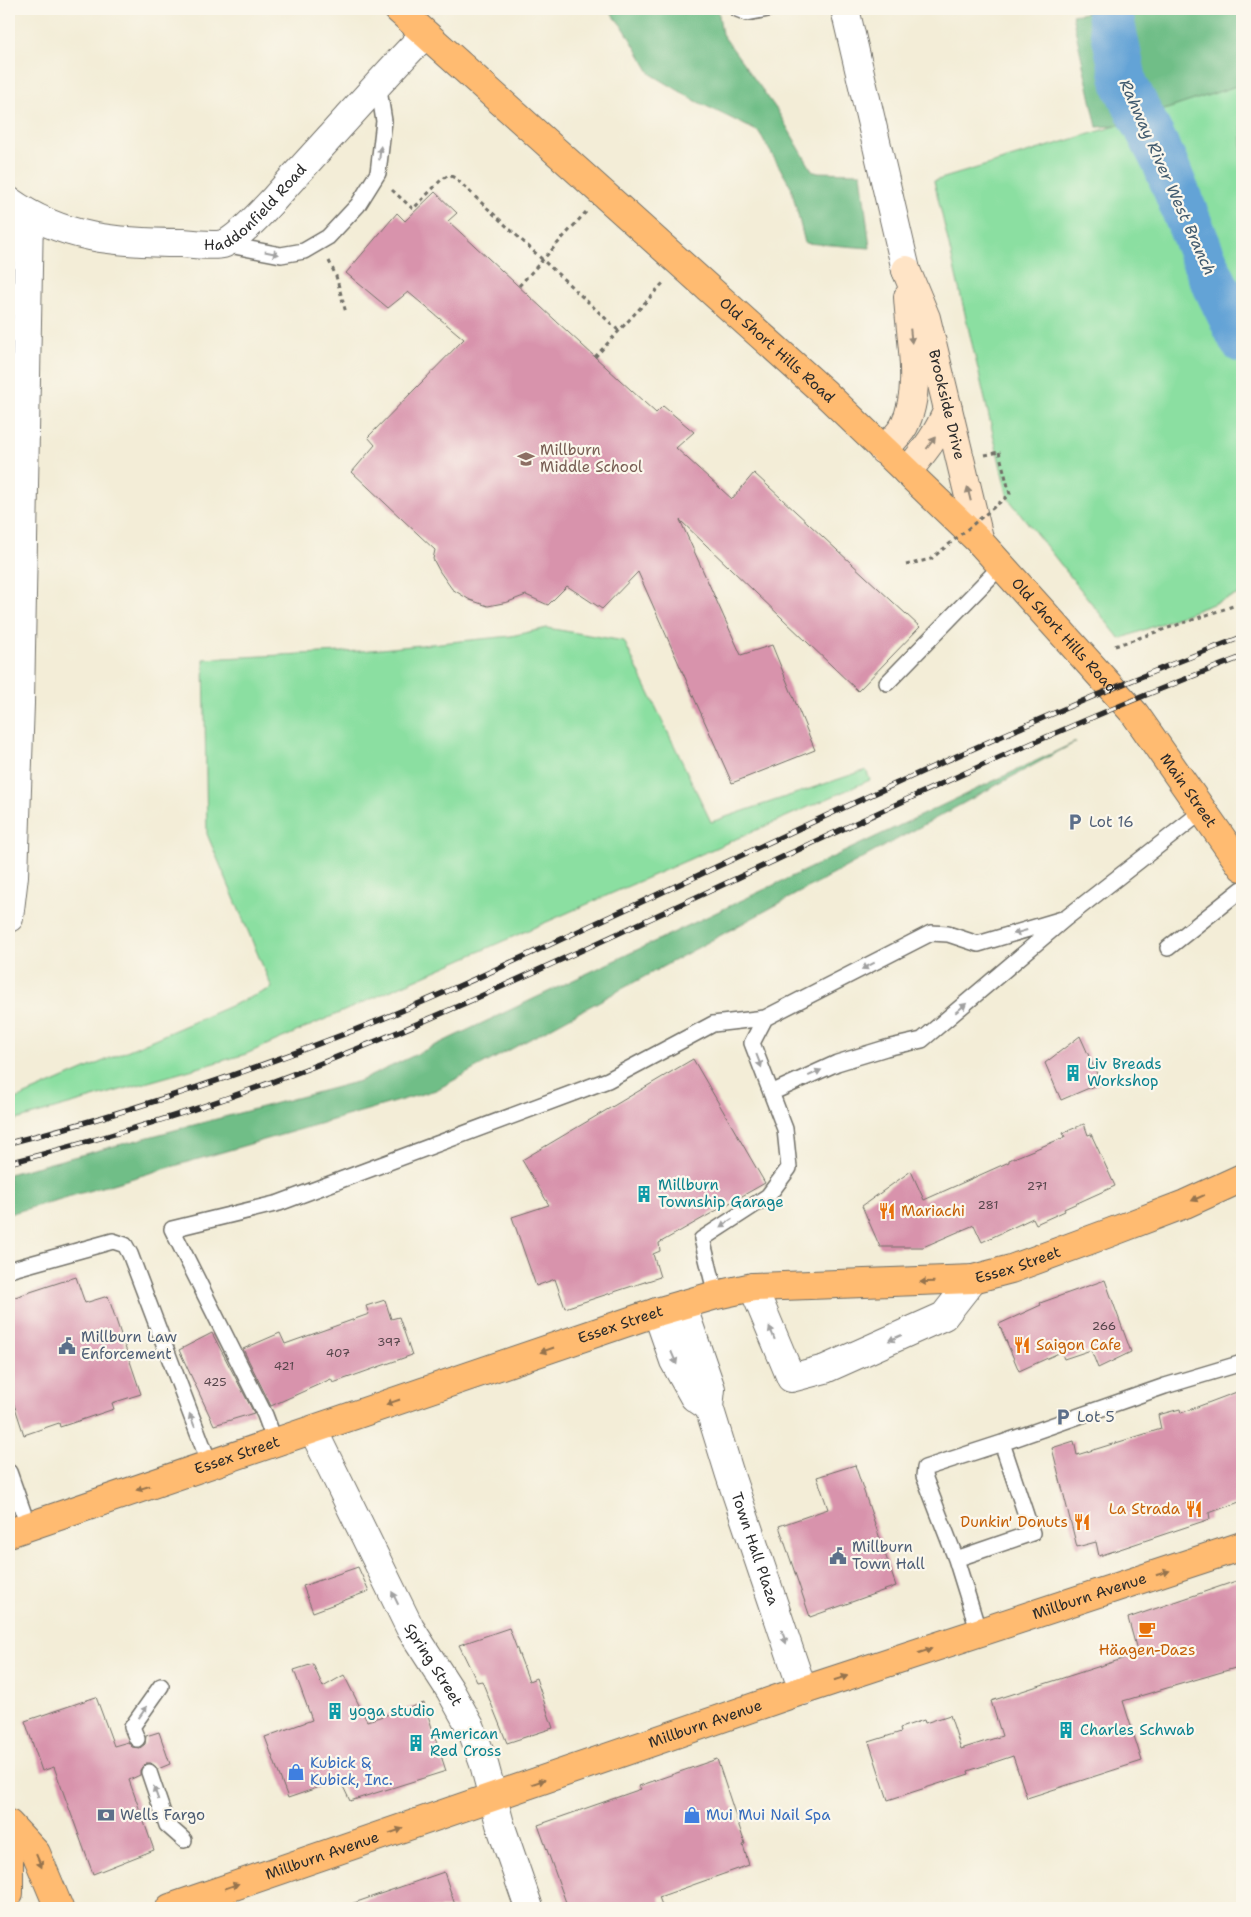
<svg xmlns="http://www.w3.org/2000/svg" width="1251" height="1917" viewBox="0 0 1251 1917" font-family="'Shantell Sans',sans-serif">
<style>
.green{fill:#8bdfa1;stroke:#5b8566}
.forest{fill:#70be87;stroke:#4e7459}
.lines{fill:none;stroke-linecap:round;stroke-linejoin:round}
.river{stroke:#63a3d6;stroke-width:46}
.building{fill:#d893ac}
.lane-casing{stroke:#716f67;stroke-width:18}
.street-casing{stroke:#716f67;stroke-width:30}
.secondary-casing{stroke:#716f67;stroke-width:30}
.primary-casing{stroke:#716f67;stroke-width:30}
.path{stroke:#716f67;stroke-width:3;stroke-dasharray:4 4;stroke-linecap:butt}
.lane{stroke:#fff;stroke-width:15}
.street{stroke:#fff;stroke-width:28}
.secondary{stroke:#ffe4c6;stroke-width:28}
.primary{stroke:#ffbb71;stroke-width:28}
.rail-casing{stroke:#2b2b2b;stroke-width:5.5}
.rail{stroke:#fbf7ec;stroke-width:4;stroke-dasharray:11;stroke-linecap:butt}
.path-bridge{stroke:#716f67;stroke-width:3;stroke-dasharray:4 4;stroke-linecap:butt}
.oneway{fill:#a0a0a0}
.oneway2{fill:#958878}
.oneway3{fill:#95734e}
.labels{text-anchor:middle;stroke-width:4.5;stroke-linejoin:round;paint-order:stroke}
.number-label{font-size:12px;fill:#56454b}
.street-label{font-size:15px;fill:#2b2b2b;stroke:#fbf7ec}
.education-label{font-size:15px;fill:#785e54;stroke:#fbf7ec;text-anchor:start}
.service-label{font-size:15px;fill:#4e5e75;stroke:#fbf7ec;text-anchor:start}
.culture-label{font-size:15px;fill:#0d838f;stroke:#fbf7ec;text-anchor:start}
.food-label{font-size:15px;fill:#c56008;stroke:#fbf7ec;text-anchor:start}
.shop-label{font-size:15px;fill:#366cbe;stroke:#fbf7ec;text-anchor:start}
.water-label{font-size:16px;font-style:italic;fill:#415b6f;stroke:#fbf7ec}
</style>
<rect width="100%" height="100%" fill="#fbf7ec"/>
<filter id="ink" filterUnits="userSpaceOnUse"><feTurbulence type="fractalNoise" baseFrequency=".02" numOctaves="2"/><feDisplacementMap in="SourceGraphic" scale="10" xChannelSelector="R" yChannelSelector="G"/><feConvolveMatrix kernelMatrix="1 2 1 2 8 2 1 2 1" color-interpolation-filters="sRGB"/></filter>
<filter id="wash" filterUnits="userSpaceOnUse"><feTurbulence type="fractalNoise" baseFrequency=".0096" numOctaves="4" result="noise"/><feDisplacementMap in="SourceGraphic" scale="20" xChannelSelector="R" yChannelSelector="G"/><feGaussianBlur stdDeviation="1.12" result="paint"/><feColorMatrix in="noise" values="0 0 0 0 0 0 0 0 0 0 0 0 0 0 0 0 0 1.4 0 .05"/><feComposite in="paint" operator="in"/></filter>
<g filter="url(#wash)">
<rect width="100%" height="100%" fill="#f3edd7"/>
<!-- green -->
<path class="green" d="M1242 84V593L1120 639 1008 498 934 181 1116 126Z
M547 628 624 641 711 822 866 770 870 780 246 1054 9 1122V1102L272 988 207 834 204 659 361 651 511 636Z"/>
<!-- forest -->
<path class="forest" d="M608 9H718L722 34 777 110 813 172 861 173 870 248 805 243 791 187 759 132 696 101 651 74 625 30Z
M1090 9H1242V84L1116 126 1097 127 1072 15 1091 12Z
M1076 742 436 1090 9 1214V1174L360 1081Z"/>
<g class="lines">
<!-- river -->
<path class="river" d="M1109 9 1125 85 1165 163 1209 272 1242 340"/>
</g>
<g id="blocks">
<!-- building -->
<path class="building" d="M435 192 457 213 448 221 595 357 656 413 663 406 694 432 676 448 732 499 754 473 920 627 858 691 680 520 741 655 772 645 815 750 732 783 638 572 602 609 567 586 548 605 526 595 508 602 488 606 470 600 452 589 440 572 433 559 435 550 352 472 375 445 368 437 464 339 408 292 388 308 346 273 397 213 405 221Z
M1080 1036 1101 1083 1061 1100 1045 1063Z
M693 1059 765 1183 659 1243 660 1251 653 1254 660 1277 565 1308 555 1279 536 1286 512 1217 549 1205 522 1160Z
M1084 1124 1088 1135 1091 1134 1115 1186 1064 1209 1065 1211 1036 1224 1033 1218 982 1242 974 1225 923 1247H880L862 1206 911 1171 924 1200 1009 1162V1160L1065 1137 1063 1133Z
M76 1277 85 1303 108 1296 141 1394 112 1403 114 1409 60 1427 59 1423 24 1435 9 1389V1299Z
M1105 1280 1131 1352 1098 1368 1091 1350 1064 1359 1061 1352 1019 1371 999 1324 1041 1305 1040 1303Z
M385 1300 391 1319 399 1317 412 1355 333 1383 331 1379 271 1406 243 1349 280 1333 285 1344 369 1314 366 1306Z
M212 1333 254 1413 214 1425 179 1350Z
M1242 1390V1501L1209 1513 1210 1519 1099 1556 1096 1542 1077 1547 1052 1448 1074 1441 1077 1455 1161 1429 1158 1415 1180 1409 1181 1413Z
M855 1465 896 1586 810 1617 779 1526 828 1509 817 1477Z
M358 1567 369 1591 313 1612 303 1586Z
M1242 1579V1666L1123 1701 1142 1761 1027 1798 1013 1756 968 1771 969 1774 888 1800 869 1742 901 1732 900 1728 924 1720 925 1723 950 1715 961 1749 1002 1736 991 1701 1138 1654 1128 1618Z
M509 1628 529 1681 536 1678 553 1728 507 1743 482 1681 477 1682 459 1645Z
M313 1664 323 1687 344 1675 367 1721 424 1703 446 1771 350 1801 340 1780 288 1798 265 1737 312 1720 294 1670Z
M96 1697 114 1746 128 1742 132 1747 140 1748 145 1744 146 1736 159 1732 170 1764 158 1769 151 1763H146L140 1770V1775L129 1780 154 1850 93 1874 54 1767 42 1771 25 1721Z
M717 1759 745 1844 743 1845 749 1865 659 1897 663 1908H568L538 1825 641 1789 639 1786Z
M444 1872 456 1908H349L348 1905Z"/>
</g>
</g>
<g filter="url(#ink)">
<use href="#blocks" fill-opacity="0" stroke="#716f67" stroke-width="1"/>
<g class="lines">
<!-- lane casing -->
<g class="lane-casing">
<path id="lane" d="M737 9 747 13 768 9
M224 244 281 255 304 251 328 237 358 205 378 173 384 121 378 84
M887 683 1002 565
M1168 948 1242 889
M771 1093 837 1063 886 1048 922 1040 1066 918 1204 810
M9 1270 113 1241 125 1245 130 1254 210 1465
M716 1295 702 1239 768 1196 789 1168 785 1129 752 1043 765 1018 931 933 948 934 978 944 1066 918
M275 1442 265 1415 172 1229 279 1203 608 1080 713 1024 765 1018
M1002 1443 925 1468 924 1476 956 1559 1032 1533 1002 1443 1165 1386 1242 1363
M9 1472 28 1526
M956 1559 979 1633
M137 1739 132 1727 161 1686
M149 1772 167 1825 184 1840"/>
</g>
<!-- street casing -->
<g class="street-casing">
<g id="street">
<path d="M845 9 906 270"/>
<path id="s1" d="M9 201C62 239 118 243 182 243 192 244 215 246 223 244 238 240 278 195 289 182 334 133 379 82 425 34"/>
<path d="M9 918 14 876 20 703 29 214"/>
<path d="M753 1287 791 1378 825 1369 944 1316 973 1279"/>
<path id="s2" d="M682 1305 711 1389 709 1407 730 1475 803 1691"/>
<path d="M657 1312 674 1361 694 1397 709 1407"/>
<path id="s3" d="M313 1430 410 1628 450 1690 471 1728 484 1764 500 1824 529 1908"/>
</g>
</g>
<!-- secondary casing -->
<g class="secondary-casing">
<g id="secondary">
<path id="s4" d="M906 270 926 318 980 542"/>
<path d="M883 450C890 443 899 435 904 426 923 390 910 336 908 297"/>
<path d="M907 472C925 450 937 436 948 409"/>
</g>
</g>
<!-- primary casing -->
<g class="primary-casing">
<g id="primary">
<path id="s5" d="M398 9 826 394 980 542 1135 714 1242 867"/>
<path id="s6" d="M9 1533 657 1312 716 1295 753 1287 973 1279 1011 1269 1109 1233 1185 1204 1242 1178"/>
<path d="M9 1824 36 1853 59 1908"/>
<path d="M9 1860V1893"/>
<path id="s7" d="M170 1908 786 1696 1242 1546"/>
</g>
</g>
<!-- path -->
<path class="path" d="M392 190 413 209 441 180 449 175 455 178 619 331
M329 261 336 276 346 313
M519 286 586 212
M595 357 664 282
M985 455 999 452
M1115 646 1242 603"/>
<!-- lane -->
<use href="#lane" class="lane"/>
<!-- street -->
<use href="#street" class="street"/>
<!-- secondary -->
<use href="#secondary" class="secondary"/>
<!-- primary -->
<use href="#primary" class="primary"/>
<!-- rail casing -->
<g class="rail-casing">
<path id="rail" d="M9 1143C124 1114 236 1076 347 1033 445 995 539 949 635 905 835 812 1035 715 1242 637
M9 1163C82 1144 156 1123 227 1098 361 1052 489 993 617 934 823 839 1029 738 1242 657"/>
</g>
<!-- rail -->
<use href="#rail" class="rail"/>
<!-- path-bridge -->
<path class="path-bridge" d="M906 565 931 559 1010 494 999 452"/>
</g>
<!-- one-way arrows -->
<defs><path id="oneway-solid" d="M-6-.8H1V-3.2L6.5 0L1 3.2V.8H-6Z" transform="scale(1.25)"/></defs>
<g class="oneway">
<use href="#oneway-solid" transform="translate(380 153) rotate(-84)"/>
<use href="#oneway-solid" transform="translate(272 253) rotate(12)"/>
<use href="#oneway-solid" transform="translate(1020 932) rotate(164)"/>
<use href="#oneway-solid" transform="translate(868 966) rotate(153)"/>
<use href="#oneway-solid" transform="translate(961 1008) rotate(-40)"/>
<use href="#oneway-solid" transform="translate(759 1061) rotate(69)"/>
<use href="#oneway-solid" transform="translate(815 1073) rotate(-25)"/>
<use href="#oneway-solid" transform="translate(726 1223) rotate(147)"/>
<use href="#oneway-solid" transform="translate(772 1333) rotate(-112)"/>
<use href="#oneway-solid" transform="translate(895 1338) rotate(156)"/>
<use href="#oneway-solid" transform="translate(674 1358) rotate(67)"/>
<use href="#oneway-solid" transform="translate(192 1420) rotate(-111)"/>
<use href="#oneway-solid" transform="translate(395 1598) rotate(-116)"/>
<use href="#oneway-solid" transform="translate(784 1637) rotate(71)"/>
<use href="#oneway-solid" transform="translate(143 1712) rotate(-55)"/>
<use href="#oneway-solid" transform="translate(156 1793) rotate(-109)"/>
</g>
<g class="oneway2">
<use href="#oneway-solid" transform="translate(911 336) rotate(84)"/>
<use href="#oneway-solid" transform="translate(931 443) rotate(-53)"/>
<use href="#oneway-solid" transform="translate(969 494) rotate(-104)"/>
</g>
<g class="oneway3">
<use href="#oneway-solid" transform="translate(1198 1198) rotate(156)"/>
<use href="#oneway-solid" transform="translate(927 1282) rotate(178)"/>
<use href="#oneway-solid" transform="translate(547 1350) rotate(161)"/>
<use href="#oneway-solid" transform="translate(393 1402) rotate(161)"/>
<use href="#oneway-solid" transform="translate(143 1488) rotate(162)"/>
<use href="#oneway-solid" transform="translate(1163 1573) rotate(-18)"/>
<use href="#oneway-solid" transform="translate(925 1651) rotate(-18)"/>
<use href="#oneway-solid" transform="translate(841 1678) rotate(-18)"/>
<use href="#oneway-solid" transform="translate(538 1782) rotate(-19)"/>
<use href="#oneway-solid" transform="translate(396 1831) rotate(-19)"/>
<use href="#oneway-solid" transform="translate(39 1861) rotate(67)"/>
<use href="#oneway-solid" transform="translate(232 1886) rotate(-19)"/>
</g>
</g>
<!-- icons -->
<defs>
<g id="school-bare" transform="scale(1.35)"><path d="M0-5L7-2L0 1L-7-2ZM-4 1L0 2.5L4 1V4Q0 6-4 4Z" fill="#8d6e63" stroke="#fbf7ec" stroke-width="2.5" paint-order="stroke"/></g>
<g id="parking-bare" transform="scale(1.35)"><path d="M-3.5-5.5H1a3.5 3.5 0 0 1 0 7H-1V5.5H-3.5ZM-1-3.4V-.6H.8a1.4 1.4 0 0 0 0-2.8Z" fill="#5c6f8a" stroke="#fbf7ec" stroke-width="2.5" paint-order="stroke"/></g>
<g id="building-bare" transform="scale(1.35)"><path d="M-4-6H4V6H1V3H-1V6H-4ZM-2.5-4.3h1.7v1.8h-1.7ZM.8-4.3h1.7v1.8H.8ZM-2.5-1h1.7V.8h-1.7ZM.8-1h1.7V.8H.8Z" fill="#0f9aa8" stroke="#fbf7ec" stroke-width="2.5" paint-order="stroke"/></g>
<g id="restaurant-bare" transform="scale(1.35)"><path d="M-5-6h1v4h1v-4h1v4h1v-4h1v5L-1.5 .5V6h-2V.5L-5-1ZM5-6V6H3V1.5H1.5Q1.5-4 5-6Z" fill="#e8710a" stroke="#fbf7ec" stroke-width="2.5" paint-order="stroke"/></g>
<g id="civic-bare" transform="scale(1.35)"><path d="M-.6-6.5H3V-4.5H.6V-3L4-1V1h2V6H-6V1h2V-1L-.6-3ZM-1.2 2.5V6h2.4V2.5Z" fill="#5c6f8a" stroke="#fbf7ec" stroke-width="2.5" paint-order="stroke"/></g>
<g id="cafe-bare" transform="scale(1.35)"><path d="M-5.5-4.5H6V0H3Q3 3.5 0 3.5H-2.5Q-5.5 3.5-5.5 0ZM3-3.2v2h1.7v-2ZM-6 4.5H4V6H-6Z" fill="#e8710a" stroke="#fbf7ec" stroke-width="2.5" paint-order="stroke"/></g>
<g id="shop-bare" transform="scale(1.35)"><path d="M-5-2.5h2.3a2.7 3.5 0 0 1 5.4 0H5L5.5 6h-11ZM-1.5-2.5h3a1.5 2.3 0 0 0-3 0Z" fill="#3f7fe0" stroke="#fbf7ec" stroke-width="2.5" paint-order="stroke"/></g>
<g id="bank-bare" transform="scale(1.35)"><path d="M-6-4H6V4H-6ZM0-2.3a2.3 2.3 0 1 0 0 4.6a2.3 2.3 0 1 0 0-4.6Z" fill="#5c6f8a" stroke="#fbf7ec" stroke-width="2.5" paint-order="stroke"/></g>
</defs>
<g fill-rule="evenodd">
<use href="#school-bare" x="526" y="459"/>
<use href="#parking-bare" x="1075" y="822"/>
<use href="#building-bare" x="1073" y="1073"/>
<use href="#building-bare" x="644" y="1194"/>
<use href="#restaurant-bare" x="887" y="1211"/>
<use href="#restaurant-bare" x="1022" y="1345"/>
<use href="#civic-bare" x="67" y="1346"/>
<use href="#parking-bare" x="1063" y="1417"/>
<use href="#restaurant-bare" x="1194" y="1509"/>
<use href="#restaurant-bare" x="1082" y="1522"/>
<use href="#civic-bare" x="838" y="1556"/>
<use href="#cafe-bare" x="1147" y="1629"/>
<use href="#building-bare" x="335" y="1711"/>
<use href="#building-bare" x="1066" y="1730"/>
<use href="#building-bare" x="416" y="1743"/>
<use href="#shop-bare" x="296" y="1772"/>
<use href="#bank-bare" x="106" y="1815"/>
<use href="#shop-bare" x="692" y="1815"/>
</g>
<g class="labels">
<!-- number labels -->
<g class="number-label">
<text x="1037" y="1190">271</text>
<text x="988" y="1209">281</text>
<text x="1104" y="1330">266</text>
<text x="389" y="1346">397</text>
<text x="338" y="1357">407</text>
<text x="284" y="1370">421</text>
<text x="215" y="1386">425</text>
</g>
<!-- street labels -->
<g class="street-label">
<text dy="5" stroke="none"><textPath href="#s1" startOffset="269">Haddonfield Road</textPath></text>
<text dy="5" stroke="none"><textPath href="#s5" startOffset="510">Old Short Hills Road</textPath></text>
<text dy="5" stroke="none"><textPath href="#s4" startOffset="141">Brookside Drive</textPath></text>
<text dy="5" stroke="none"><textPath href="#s5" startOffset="915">Old Short Hills Road</textPath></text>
<text dy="5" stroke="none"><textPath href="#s5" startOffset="1114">Main Street</textPath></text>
<text dy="5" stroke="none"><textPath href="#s6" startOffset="1051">Essex Street</textPath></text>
<text dy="5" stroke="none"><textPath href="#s6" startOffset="646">Essex Street</textPath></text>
<text dy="5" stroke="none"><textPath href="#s6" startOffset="241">Essex Street</textPath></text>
<text dy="5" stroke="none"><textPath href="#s2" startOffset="256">Town Hall Plaza</textPath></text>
<text dy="5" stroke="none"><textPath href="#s7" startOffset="971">Millburn Avenue</textPath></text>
<text dy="5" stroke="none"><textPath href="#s3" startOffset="264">Spring Street</textPath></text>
<text dy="5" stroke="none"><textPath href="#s7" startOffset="566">Millburn Avenue</textPath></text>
<text dy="5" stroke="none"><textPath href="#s7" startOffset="161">Millburn Avenue</textPath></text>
</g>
<!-- education labels -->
<g class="education-label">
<text x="540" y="455">Millburn<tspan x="540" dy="17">Middle School</tspan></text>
</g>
<!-- service labels -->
<g class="service-label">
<text x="1089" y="827">Lot 16</text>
<text x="81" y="1342">Millburn Law<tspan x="81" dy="17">Enforcement</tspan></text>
<text x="1077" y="1422">Lot 5</text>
<text x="852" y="1552">Millburn<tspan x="852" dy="17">Town Hall</tspan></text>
<text x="120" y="1820">Wells Fargo</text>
</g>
<!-- culture labels -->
<g class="culture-label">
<text x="1087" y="1069">Liv Breads<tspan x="1087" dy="17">Workshop</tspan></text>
<text x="658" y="1190">Millburn<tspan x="658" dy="17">Township Garage</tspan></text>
<text x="349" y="1716">yoga studio</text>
<text x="1080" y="1735">Charles Schwab</text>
<text x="430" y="1739">American<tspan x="430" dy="17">Red Cross</tspan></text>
</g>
<!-- food labels -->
<g class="food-label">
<text x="901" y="1216">Mariachi</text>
<text x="1036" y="1350">Saigon Cafe</text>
<text x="1180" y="1514" text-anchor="end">La Strada</text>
<text x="1068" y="1527" text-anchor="end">Dunkin' Donuts</text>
<text x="1147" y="1655" text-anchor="middle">Häagen-Dazs</text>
</g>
<!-- shop labels -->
<g class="shop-label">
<text x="310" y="1768">Kubick &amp;<tspan x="310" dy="17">Kubick, Inc.</tspan></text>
<text x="706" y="1820">Mui Mui Nail Spa</text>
</g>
<!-- water labels -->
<g class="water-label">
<text transform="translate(1168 177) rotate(66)" y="6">Rahway River West Branch</text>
</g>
</g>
<!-- margin -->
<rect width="1251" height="1917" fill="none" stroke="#fbf7ec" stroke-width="30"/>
</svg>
